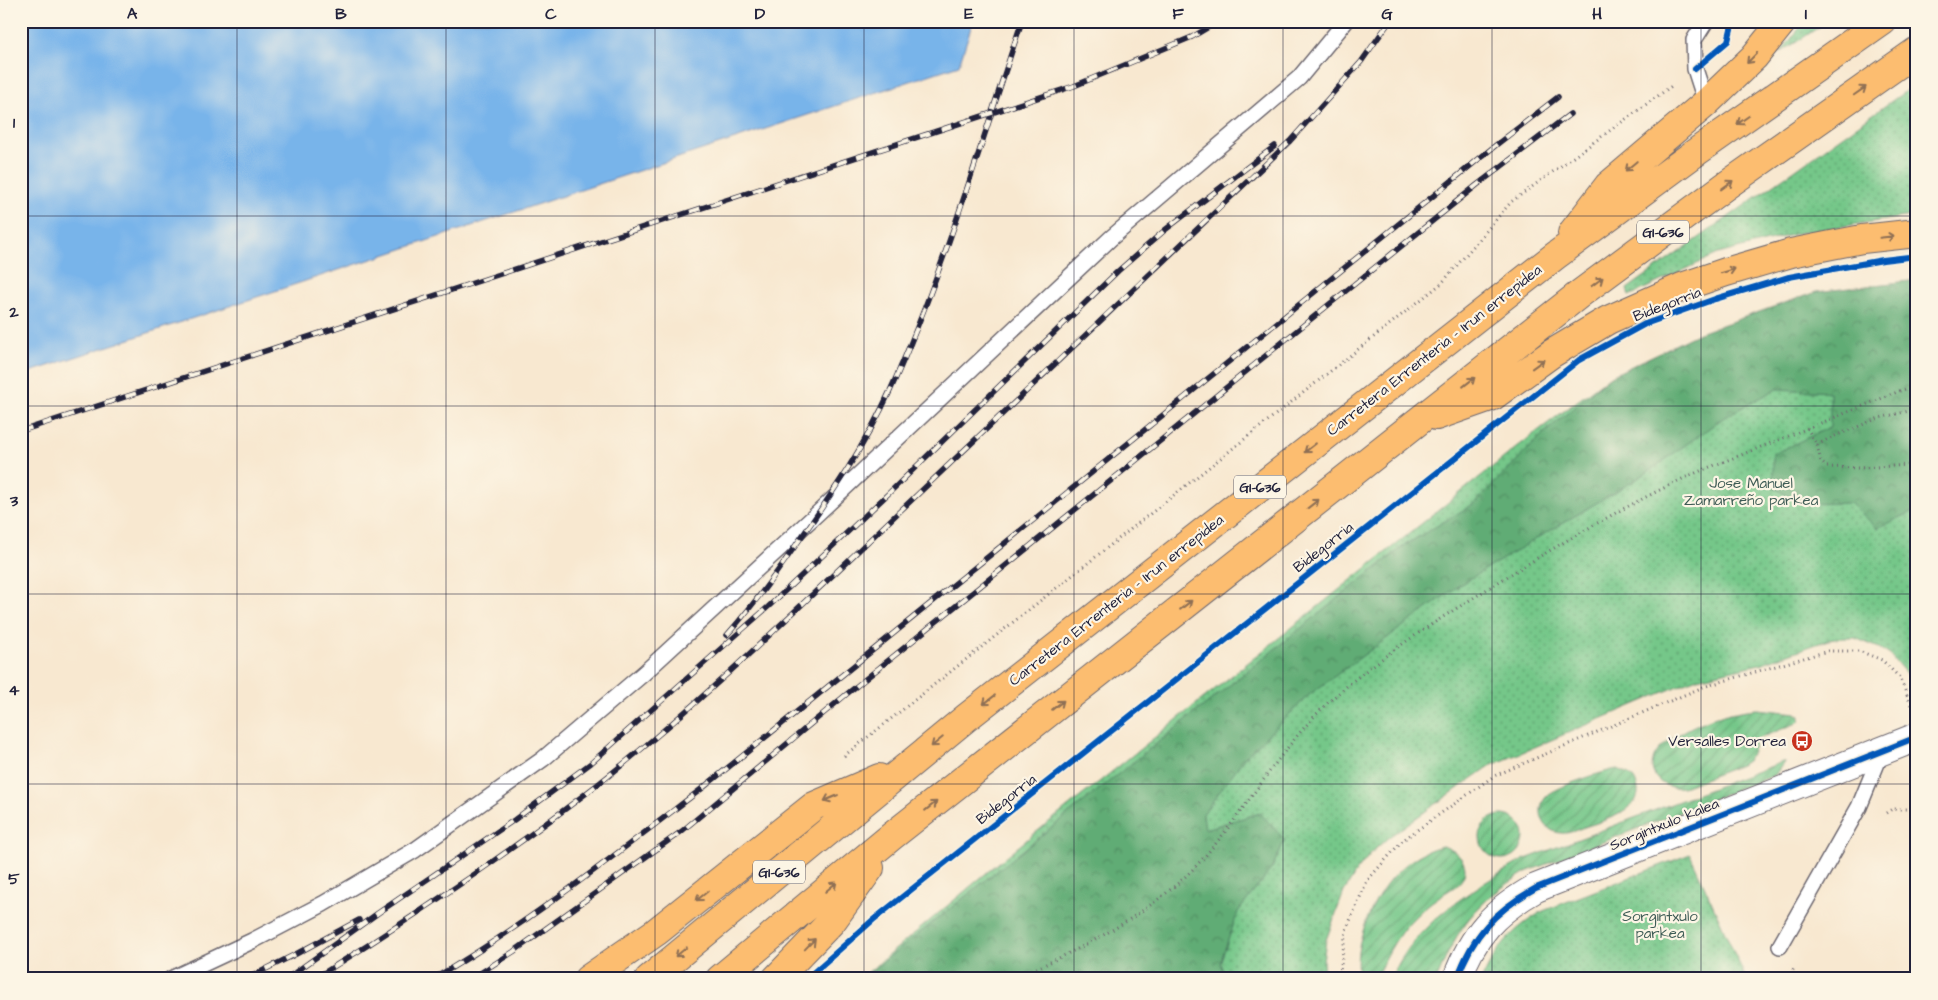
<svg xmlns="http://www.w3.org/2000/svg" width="1938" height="1000" viewBox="0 0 1938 1000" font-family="'Architects Daughter',sans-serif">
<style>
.grass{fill:url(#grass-dots);stroke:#4c7462}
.forest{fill:url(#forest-crowns);stroke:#416758}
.garden{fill:url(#garden-furrows);stroke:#4c7462}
.water{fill:#78b4ea;stroke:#4d6b92}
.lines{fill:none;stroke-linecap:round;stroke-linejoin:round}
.lane-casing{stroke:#6d676f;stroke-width:18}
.street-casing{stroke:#6d676f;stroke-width:30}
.primary-casing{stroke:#6d676f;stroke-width:30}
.path{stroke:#6d676f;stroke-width:3;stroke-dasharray:1 4;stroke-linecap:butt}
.lane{stroke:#fff;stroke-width:15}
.street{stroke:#fff;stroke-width:28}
.primary{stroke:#fcbd6f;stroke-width:28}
.rail-casing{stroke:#22223b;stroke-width:5.5}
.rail{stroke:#fcf5e5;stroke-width:4;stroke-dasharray:11;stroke-linecap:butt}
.cycleway-casing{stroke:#fcf5e5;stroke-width:9}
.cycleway{stroke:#0057b8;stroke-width:6}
.oneway{stroke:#8f7055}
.grid{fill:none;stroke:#22223b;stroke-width:1;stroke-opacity:0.55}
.labels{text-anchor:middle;stroke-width:4.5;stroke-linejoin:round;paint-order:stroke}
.shield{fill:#fcf5e5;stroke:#63616e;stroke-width:1}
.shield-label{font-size:14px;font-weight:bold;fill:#22223b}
.street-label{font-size:15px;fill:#22223b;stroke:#fcf5e5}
.park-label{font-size:15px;fill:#3f5c56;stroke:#fcf5e5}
.poi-label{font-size:15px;fill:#22223b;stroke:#fcf5e5;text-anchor:end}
.neatline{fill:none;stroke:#22223b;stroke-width:2}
.grid-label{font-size:16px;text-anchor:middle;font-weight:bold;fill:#22223b}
</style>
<defs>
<pattern id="grass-dots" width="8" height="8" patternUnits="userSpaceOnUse" patternTransform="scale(1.25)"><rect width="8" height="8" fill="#75c789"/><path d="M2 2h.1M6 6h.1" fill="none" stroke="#60a171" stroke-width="1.8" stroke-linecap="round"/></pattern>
<pattern id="forest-crowns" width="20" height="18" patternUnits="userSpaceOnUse" patternTransform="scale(1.25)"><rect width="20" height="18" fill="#60ac75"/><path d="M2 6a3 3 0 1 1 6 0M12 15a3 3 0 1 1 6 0" fill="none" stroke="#4f8c61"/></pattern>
<pattern id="garden-furrows" width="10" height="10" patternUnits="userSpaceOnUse" patternTransform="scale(1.25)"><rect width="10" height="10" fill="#75c789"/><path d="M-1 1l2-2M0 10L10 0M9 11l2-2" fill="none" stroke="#60a171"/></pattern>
</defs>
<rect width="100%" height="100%" fill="#fcf5e5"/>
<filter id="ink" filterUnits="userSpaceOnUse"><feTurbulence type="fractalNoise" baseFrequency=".02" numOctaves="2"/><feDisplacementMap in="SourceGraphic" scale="10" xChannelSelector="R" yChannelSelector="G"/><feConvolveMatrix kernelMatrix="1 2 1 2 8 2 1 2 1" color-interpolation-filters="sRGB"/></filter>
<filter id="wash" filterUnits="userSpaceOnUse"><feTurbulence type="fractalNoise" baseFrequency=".0096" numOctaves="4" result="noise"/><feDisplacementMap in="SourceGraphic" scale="20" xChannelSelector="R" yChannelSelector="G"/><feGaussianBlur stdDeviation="1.12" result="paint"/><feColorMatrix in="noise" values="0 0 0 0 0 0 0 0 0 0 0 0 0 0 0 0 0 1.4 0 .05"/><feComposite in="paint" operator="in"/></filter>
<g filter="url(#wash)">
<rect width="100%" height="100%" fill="#f8e8d0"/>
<!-- grass -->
<path class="grass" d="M1805 21H1828L1780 53Z
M1917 83V215L1799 233 1718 254 1629 296 1627 289Z
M1917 288V686L1890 655 1879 648 1855 638H1842L1828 640 1760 664 1697 678 1490 766 1389 837 1371 853 1356 872 1344 892 1326 940 1323 961 1324 979H860L1009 854 1531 436 1609 377Z
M1690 854 1746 979H1482C1497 946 1513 929 1543 911Z"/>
<!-- forest -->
<path class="forest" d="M1917 280V510L1877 528 1850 503 1802 504 1773 487V454L1830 427V392L1777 389 1726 416 1645 474 1461 584 1309 695 1245 757 1203 814 1205 829 1260 813 1285 840 1272 868 1238 912 1220 963 1226 979H1010L1007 977 1002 979H862L1405 545 1475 503 1542 435 1609 377 1699 333 1816 292Z"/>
<!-- garden -->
<path class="garden" d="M1757 709 1796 713 1800 716V720L1797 723 1757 739 1748 760 1741 765 1683 787C1656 791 1641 765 1662 747 1689 724 1722 712 1757 709Z
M1785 761 1775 775 1526 872C1478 901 1457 926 1437 979H1391C1414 923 1473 889 1523 860Z
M1617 769C1627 772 1633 775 1637 785 1646 812 1597 822 1579 829 1574 831 1567 834 1561 833 1543 832 1534 809 1547 796 1555 787 1604 771 1617 769Z
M1480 837a22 22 0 1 1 44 0a22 22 0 1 1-44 0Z
M1442 846C1458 850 1474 867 1459 883 1454 888 1446 892 1440 896 1428 904 1417 914 1408 924 1393 941 1386 959 1375 978H1361C1356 971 1357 961 1358 952 1365 907 1396 857 1442 846Z"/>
<!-- water -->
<path class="water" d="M21 21H973L959 65 21 375Z"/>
</g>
<g filter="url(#ink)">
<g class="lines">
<!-- lane casing -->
<g class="lane-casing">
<path id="lane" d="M1706 21 1694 40 1695 69 1706 103
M1780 946 1859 807 1882 751
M171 979 252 941 323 904 415 850 543 759 644 673 818 513 1111 238 1299 78 1346 21"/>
</g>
<!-- street casing -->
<g class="street-casing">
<path id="street" d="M1457 979C1473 934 1495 911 1536 888L1917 737"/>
</g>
<!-- primary casing -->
<g class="primary-casing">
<path id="primary" d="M1572 233 1608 186 1706 103 1754 57 1783 21
M1436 416 1493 396 1551 354 1608 320 1682 287 1726 272 1791 253 1862 239 1917 233
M588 979 656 932 814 806 879 778
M649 979 966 718 1555 256 1699 150 1883 21
M720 979 892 836 1581 293 1724 187 1917 51
M776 979 832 921 870 868"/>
</g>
<!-- path -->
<path class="path" d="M1807 428 1817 445 1821 462 1827 467 1859 468 1909 465
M1817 445 1830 438 1879 418 1917 409
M1917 460 1909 465 1917 502
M844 756 1442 283 1511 202 1673 85
M1886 813 1892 809H1914L1917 812
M1018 976C1079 951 1150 914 1196 866 1246 813 1279 747 1333 698 1377 659 1428 626 1478 595 1542 554 1608 515 1676 482 1700 470 1726 461 1751 451 1801 431 1851 411 1902 390L1917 386
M548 979 556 973
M1009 979 1018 976V979
M1339 979 1346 930 1367 881 1403 840 1494 776 1703 687 1828 651H1859L1882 660 1900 678 1911 705
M1788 979 1794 968"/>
<!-- lane -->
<use href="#lane" class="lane"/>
<!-- street -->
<use href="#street" class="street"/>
<!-- primary -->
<use href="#primary" class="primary"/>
<!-- rail casing -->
<g class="rail-casing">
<path id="rail" d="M21 431 1074 86 1192 37 1219 21
M727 635C753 606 776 574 798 542 832 494 866 444 890 391 944 272 980 145 1022 21
M246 979 296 954 359 920
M286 979 378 913 514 820 591 763 768 607 889 493 1118 271 1165 230 1275 146
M314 979C411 919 506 855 597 785 704 701 801 605 900 511 1030 388 1159 264 1290 141L1361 62 1390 21
M433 979C529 923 616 854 704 787L1496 145 1558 97
M471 979 513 952 682 831 848 693 1477 185 1570 114"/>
</g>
<!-- rail -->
<use href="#rail" class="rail"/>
<!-- cycleway casing -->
<g class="cycleway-casing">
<path id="cycleway" d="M1695 69 1728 41 1733 21
M806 979 873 920 1579 360 1645 324 1715 299 1789 277 1883 260 1917 256
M1457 979C1473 934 1495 911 1536 888L1917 737"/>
</g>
<!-- cycleway -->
<use href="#cycleway" class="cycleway"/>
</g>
<!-- one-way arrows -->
<defs><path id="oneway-shaft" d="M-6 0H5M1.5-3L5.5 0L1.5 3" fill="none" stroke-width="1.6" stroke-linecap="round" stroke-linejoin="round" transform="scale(1.25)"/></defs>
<g class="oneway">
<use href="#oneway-shaft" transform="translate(1752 58) rotate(134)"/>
<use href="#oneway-shaft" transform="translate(1860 91) rotate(-35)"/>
<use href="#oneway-shaft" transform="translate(1743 120) rotate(145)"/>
<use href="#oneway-shaft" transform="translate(1631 166) rotate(140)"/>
<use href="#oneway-shaft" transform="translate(1727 185) rotate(-36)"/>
<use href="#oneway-shaft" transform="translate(1887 237) rotate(-6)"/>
<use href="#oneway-shaft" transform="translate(1728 271) rotate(-17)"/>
<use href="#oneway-shaft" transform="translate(1597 282) rotate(-37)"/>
<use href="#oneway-shaft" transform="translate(1538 364) rotate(-36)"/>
<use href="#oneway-shaft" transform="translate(1469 382) rotate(-38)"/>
<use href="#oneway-shaft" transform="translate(1310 448) rotate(142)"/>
<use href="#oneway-shaft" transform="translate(1313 504) rotate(-38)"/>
<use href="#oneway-shaft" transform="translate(1186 605) rotate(-38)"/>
<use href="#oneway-shaft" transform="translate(989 700) rotate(142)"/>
<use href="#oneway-shaft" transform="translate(1058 705) rotate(-38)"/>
<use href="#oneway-shaft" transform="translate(937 742) rotate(141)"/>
<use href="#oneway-shaft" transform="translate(831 798) rotate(157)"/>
<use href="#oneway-shaft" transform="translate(931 806) rotate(-38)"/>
<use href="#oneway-shaft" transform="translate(831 887) rotate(-40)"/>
<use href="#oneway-shaft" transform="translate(702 896) rotate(141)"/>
<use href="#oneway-shaft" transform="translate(810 944) rotate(-46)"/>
<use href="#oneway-shaft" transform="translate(681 952) rotate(141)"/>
</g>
</g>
<!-- grid -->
<path class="grid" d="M237 21V979M446 21V979M655 21V979M864 21V979M1074 21V979M1283 21V979M1492 21V979M1701 21V979M21 216H1917M21 406H1917M21 594H1917M21 784H1917"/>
<!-- icons -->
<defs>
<g id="bus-disc" transform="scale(1.125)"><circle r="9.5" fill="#c8321e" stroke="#fcf5e5"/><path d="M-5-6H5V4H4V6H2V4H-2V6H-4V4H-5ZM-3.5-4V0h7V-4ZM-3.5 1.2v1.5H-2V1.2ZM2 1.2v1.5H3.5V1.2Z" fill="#fff"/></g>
</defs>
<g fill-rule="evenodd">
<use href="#bus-disc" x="1802" y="741"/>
</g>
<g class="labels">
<!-- shield labels -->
<g class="shield">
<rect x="1637" y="220.5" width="52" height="23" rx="4"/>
<rect x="1234" y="475.5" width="52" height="23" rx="4"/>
<rect x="753" y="860.5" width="52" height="23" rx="4"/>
</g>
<g class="shield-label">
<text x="1663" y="237">GI-636</text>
<text x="1260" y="492">GI-636</text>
<text x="779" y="877">GI-636</text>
</g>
<!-- street labels -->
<g class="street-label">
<text transform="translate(1667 304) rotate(-21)" y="5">Bidegorria</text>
<text transform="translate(1434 350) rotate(-38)" y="5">Carretera Errenteria – Irun errepidea</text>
<text transform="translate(1323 547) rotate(-38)" y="5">Bidegorria</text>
<text transform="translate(1116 600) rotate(-38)" y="5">Carretera Errenteria – Irun errepidea</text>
<text transform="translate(1006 799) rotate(-38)" y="5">Bidegorria</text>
<text transform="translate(1664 824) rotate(-22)" y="5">Sorgintxulo kalea</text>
</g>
<!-- park labels -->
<g class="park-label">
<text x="1751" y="488">Jose Manuel<tspan x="1751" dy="17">Zamarreño parkea</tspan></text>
<text x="1660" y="921">Sorgintxulo<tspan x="1660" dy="17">parkea</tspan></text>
</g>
<!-- poi labels -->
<g class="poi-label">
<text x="1786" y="746">Versalles Dorrea</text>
</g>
</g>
<!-- margin -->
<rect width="1938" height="1000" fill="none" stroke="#fcf5e5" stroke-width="55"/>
<rect x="28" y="28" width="1882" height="944" class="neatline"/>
<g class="grid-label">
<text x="132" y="19">A</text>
<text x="341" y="19">B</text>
<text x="551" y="19">C</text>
<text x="760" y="19">D</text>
<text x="969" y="19">E</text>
<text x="1178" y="19">F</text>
<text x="1387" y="19">G</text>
<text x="1597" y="19">H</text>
<text x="1806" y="19">I</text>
<text x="14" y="128">1</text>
<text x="14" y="317">2</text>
<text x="14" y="506">3</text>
<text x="14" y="695">4</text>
<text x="14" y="884">5</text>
</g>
</svg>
